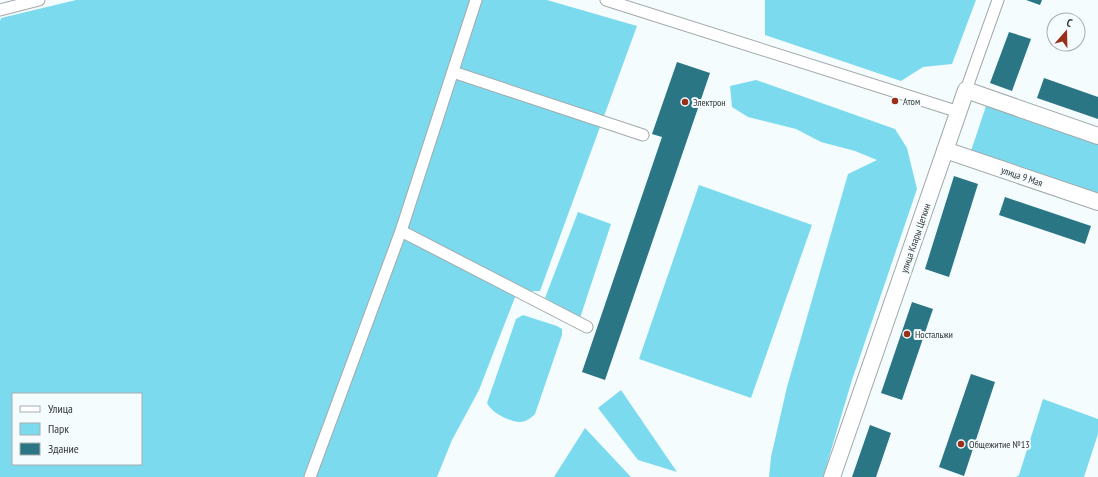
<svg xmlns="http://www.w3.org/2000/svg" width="1098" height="477" viewBox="0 0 1098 477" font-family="'PT Sans Narrow',sans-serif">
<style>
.green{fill:#7cdaef;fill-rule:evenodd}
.building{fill:#2b7685}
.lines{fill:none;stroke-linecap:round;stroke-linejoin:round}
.street-casing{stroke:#a2a9aa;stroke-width:13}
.secondary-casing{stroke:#a2a9aa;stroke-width:18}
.street{stroke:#fff;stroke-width:11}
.secondary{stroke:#fff;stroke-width:16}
.poi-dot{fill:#99311a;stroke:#f5fcfe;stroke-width:1.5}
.labels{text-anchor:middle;stroke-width:4;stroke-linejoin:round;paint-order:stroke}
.poi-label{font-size:10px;fill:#343737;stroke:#f5fcfe;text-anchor:start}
.street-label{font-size:10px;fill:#343737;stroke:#f5fcfe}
</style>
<rect width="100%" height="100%" fill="#f5fcfe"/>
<!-- green -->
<path class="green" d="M76 0H547L637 26 540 291 517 292 479 390 452 440 437 477H0V21L1 18ZM13 394H141V464H13Z
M765 0H976L952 64 923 67 901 81 765 35Z
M756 80 895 129 907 148 917 189 852 380 823 477H769L771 457 787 387 848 174 877 160 855 151 821 142 796 129 748 117 732 107 730 86Z
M987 103 1098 141V194L971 151Z
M699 185 812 225 751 398 639 359Z
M578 212 611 224 580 318 545 298Z
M523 315 557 326 562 329V335L535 414C531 418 526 422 520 422 508 421 492 413 487 403L516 319Z
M621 390 677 472 638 460 598 408Z
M1043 399 1098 419V434L1084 477H1016L1019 475Z
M585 428 631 477H554Z"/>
<!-- building -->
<path class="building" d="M1026 0H1042L1040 5Z
M1009 32 1031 39 1012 91 990 83Z
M677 62 710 73 605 380 582 372 662 137 652 134Z
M1044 78 1098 97V119L1037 98Z
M954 176 978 184 949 277 925 269Z
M1005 197 1091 226 1085 244 999 215Z
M912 302 933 309 902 400 881 393Z
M971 374 995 382 964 476 939 467Z
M870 425 891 433 876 477H852Z"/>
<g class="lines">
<!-- street casing -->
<g class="street-casing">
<path id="street" d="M606 0 959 112
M0 10 39 0
M453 72 643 135
M966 90 998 0
M401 231 587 327
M310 477 401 231 476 0"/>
</g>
<!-- secondary casing -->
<g class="secondary-casing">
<path id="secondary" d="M945 150 1098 202
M832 477 966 90 1098 136"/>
</g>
<!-- street -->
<use href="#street" class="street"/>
<!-- secondary -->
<use href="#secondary" class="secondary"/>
</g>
<!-- markers -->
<g class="poi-dot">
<circle cx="895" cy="101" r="4"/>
<circle cx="685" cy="102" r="4"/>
<circle cx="907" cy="334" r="4"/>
<circle cx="961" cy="444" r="4"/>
</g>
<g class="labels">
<!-- poi labels -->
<g class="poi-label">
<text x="903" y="105">Атом</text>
<text x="693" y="106">Электрон</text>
<text x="915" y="338">Ностальжи</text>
<text x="969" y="448">Общежитие №13</text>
</g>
<!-- street labels -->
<g class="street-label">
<text transform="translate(1022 176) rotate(19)" y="4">улица 9 Мая</text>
<text transform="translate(915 238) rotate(-71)" y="4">улица Клары Цеткин</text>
</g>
</g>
<!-- legend -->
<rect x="12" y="393" width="130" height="72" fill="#f5fcfe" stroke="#a8adae"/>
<rect x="20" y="406" width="20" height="6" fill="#ffffff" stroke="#a8adae"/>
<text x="48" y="413" font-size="12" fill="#343737">Улица</text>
<rect x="20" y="423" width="20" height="12" fill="#7cdaef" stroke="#a8adae"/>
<text x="48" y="433" font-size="12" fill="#343737">Парк</text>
<rect x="20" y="443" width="20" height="12" fill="#2b7685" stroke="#a8adae"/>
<text x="48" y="453" font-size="12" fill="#343737">Здание</text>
<!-- north arrow -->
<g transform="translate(1066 32) rotate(20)"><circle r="19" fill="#f5fcfe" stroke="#a8adae"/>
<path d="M0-3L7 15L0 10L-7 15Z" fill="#99311a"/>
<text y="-6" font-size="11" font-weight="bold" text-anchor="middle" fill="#343737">С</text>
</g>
</svg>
